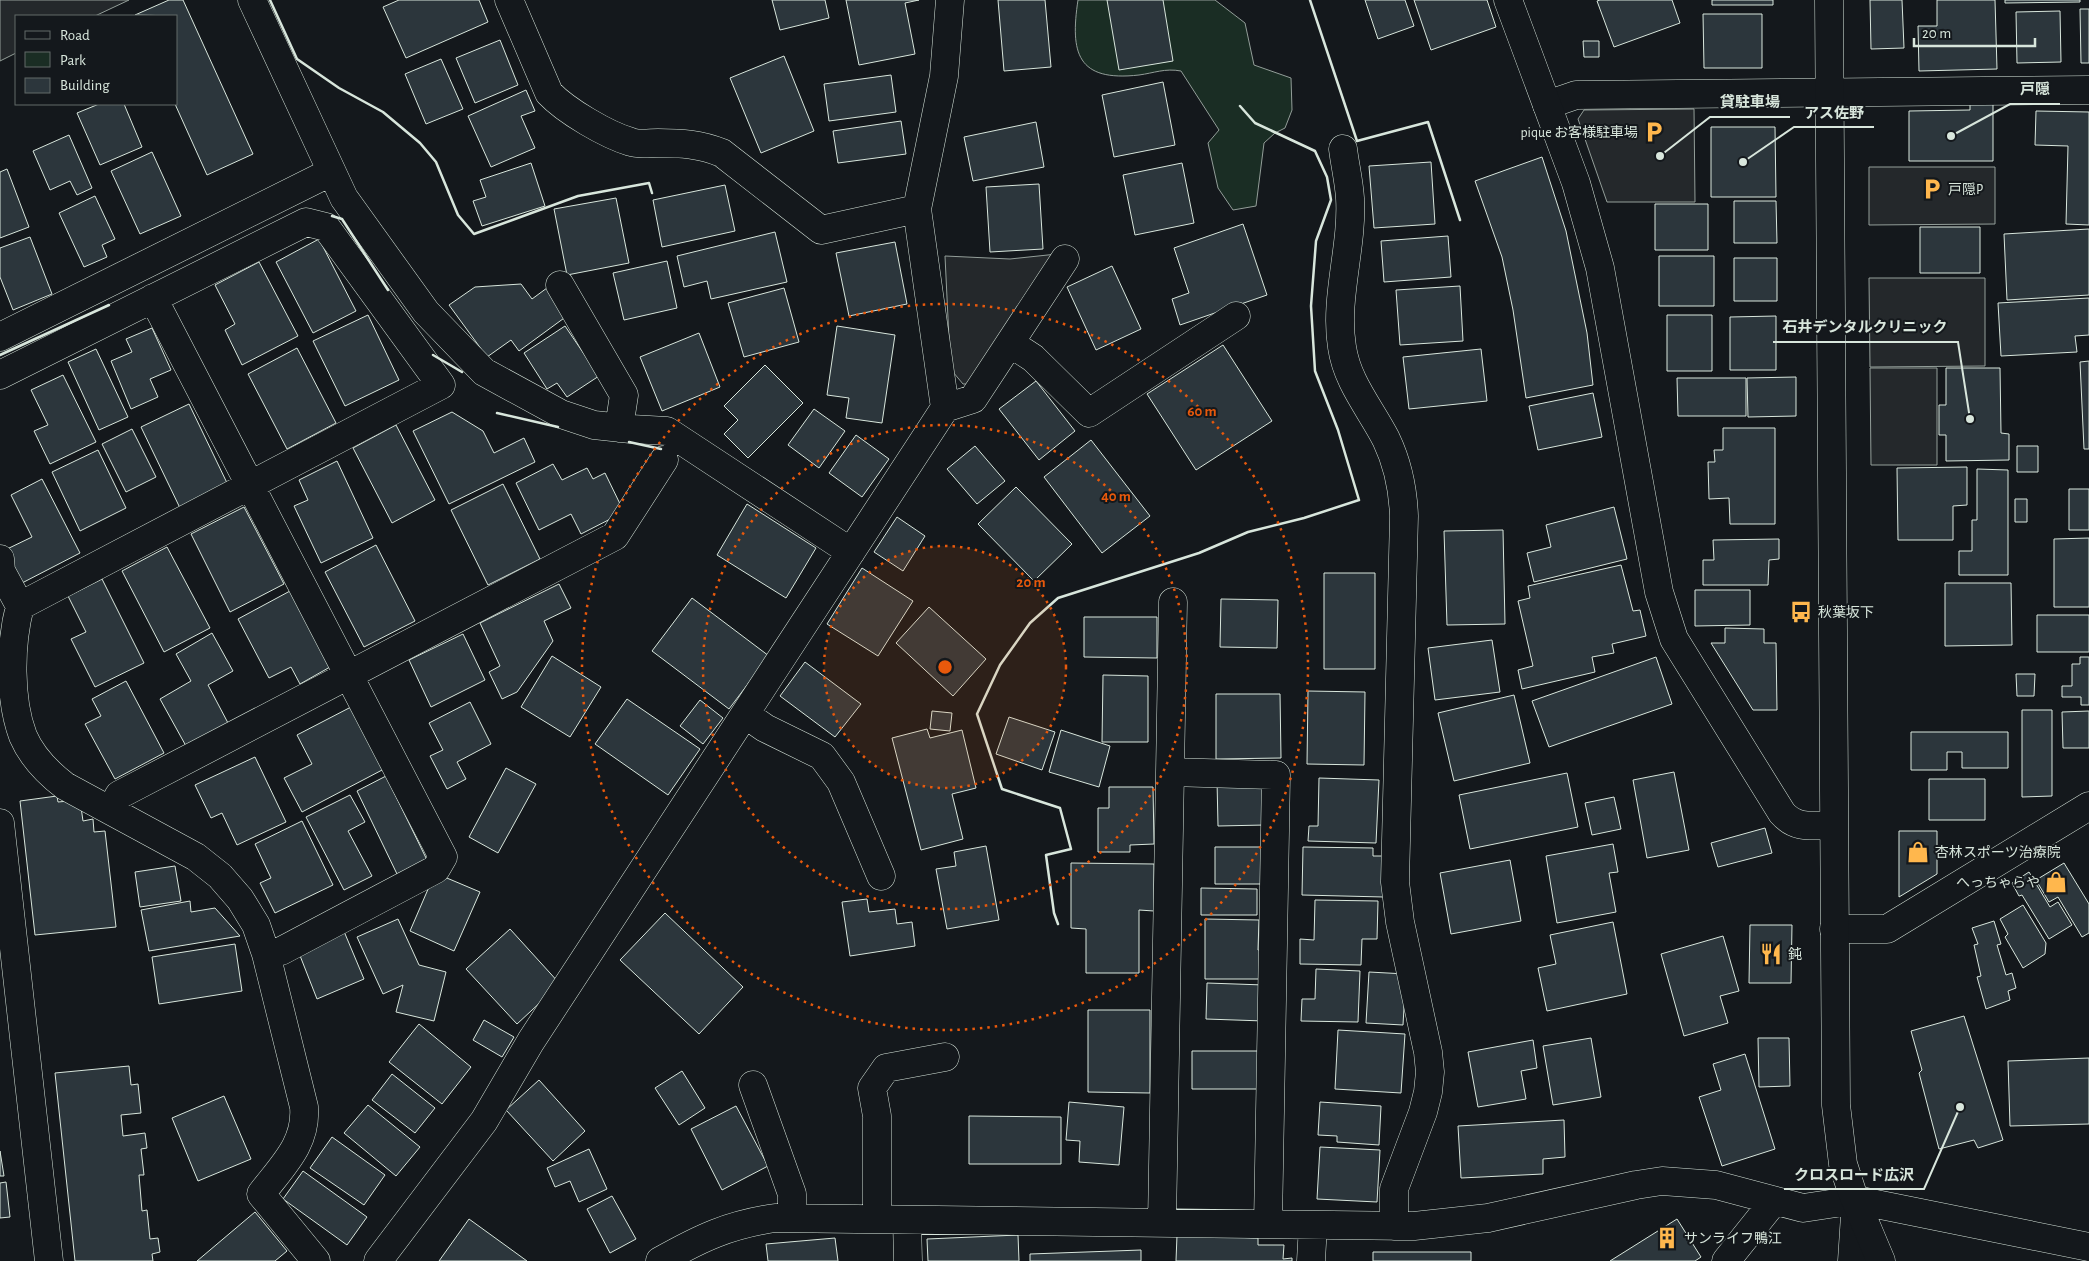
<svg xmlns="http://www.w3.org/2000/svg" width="2089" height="1261" viewBox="0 0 2089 1261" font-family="'Alegreya Sans','Noto Sans JP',sans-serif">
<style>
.green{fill:#1a2d24;stroke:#939e99}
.parking{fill:#24282b;stroke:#939e99}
.building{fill:#2c363c;stroke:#d8e6dc}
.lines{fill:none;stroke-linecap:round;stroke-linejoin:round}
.street-casing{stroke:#d8e6dc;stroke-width:29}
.secondary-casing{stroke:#d8e6dc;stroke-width:29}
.street{stroke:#14181c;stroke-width:28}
.secondary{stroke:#14181c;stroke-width:28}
.wall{stroke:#d8e6dc;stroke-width:2.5}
.ring{fill:none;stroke:#e8590c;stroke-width:2.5;stroke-dasharray:2.5 5}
.labels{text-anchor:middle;stroke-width:4;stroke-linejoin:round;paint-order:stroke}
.poi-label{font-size:14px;fill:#d8e6dc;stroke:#14181c;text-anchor:start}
.centre{fill:#e8590c;stroke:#14181c;stroke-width:2.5}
.ring-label{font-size:15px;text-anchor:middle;font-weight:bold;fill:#e8590c;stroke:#14181c;stroke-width:4;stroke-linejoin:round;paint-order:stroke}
.leader{fill:none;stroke:#d8e6dc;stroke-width:2}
.callout-dot{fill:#d8e6dc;stroke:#14181c;stroke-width:2}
.callout-label{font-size:15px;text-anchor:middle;font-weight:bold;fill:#d8e6dc;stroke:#14181c;stroke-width:4;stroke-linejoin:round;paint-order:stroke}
</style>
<rect width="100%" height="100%" fill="#14181c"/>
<!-- green -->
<path class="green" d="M1078 0H1215L1245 23 1254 65 1291 78 1292 110 1285 128 1275 133 1264 143 1256 206 1233 210 1218 188 1208 143 1219 130 1181 71C1165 68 1154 73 1139 75 1077 82 1070 53 1078 0Z"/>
<!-- parking -->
<path class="parking" d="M0 0H129L95 16H16V53L0 61Z
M1694 109 1695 202H1607L1578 119 1584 110Z
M1869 167H1995V224L1869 225Z
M1076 252 974 384H963L953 372 949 339 945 256 1010 259Z
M1869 278H1985V366L1870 367Z
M1870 368H1937V465H1871Z"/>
<!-- building -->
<path class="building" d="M169 0H183L253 154 207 175 175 104 176 16 135 15Z
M399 0H479L488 22 406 58 383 7Z
M772 0H825L829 18 780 30Z
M846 0H919L905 3 915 54 859 65Z
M998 0H1045L1051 67 1004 71Z
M1107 0H1163L1173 61 1119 70Z
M1365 0H1405L1414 26 1378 39Z
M1414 0H1487L1496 27 1431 50Z
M1600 0H1672L1680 23 1614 47 1597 1Z
M1712 0H1773V5H1712Z
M1870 0H1902L1904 48 1871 49Z
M1937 0H1995L1997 69 1919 71 1918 26H1937Z
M2005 0H2080V2L2005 3Z
M2080 9H2089V63H2081Z
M2060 11 2061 62 2017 63 2016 12Z
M1703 14H1762V68H1704Z
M500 40 518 85 475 103 456 58Z
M1583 41H1599V57H1584Z
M784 56 814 131 761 153 730 78Z
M441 59 463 109 426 124 405 74Z
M891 75 896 112 829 121 824 84Z
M1163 82 1175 145 1114 157 1102 95Z
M526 90 535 111 521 116 535 148 491 167 468 116Z
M99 104H124L142 147 100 165 77 113Z
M1970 104H1993V161H1909V111L1970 110Z
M2036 111 2089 112V225L2066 224 2068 146 2035 145Z
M901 121 906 154 838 163 833 131Z
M1036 122 1044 167 973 181 964 137Z
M1711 127H1775L1776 197H1711Z
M69 135 92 188 77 195 70 181 50 190 33 151Z
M152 152 181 216 140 234 111 171Z
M1542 157 1566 231 1587 333 1593 385 1526 398 1513 310 1502 257 1475 181Z
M1431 162 1435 224 1374 228 1369 166Z
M531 163 545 206 482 226 473 201 486 197 480 180Z
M1182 163 1194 223 1135 235 1123 175Z
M7 169 29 227 0 238V172Z
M1039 184 1043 249 990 252 986 187Z
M725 185 735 231 662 247 653 200Z
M95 196 115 239 102 245 107 257 84 267 59 213Z
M616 198 629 263 567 275 554 209Z
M1734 201H1776L1777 243H1734Z
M1655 204H1708V250H1655Z
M1243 224 1267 295 1180 325 1172 299 1189 293 1174 248Z
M1920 227H1980V273H1920Z
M2089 229V295L2007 300 2004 234Z
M775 232 787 282 711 299 707 281 684 287 677 256Z
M1448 236 1451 277 1384 282 1381 241Z
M30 237 52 294 13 310 0 277V248Z
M319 239 356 311 313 333 276 262Z
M895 242 907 304 849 316 836 253Z
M1659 256H1714V306H1659Z
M1734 258H1777V301H1734Z
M667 261 677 308 624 320 613 273Z
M259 262 298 336 242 365 225 330 235 324 215 285Z
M1112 266 1141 329 1096 350 1067 287Z
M521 284 532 299 551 285 571 313 519 351 511 340 487 357 449 305 475 287Z
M1460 286 1463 341 1400 345 1396 290Z
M784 288 799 342 744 357 728 303Z
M2089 298V335L2075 336 2077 352 2001 356 1998 303Z
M368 315 399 380 345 406 313 341Z
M1667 315H1712V371H1667Z
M1776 316V370H1730V317Z
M565 326 599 376 567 397 557 383 547 389 524 353Z
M837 326 895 335 882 423 846 418 849 398 827 395Z
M152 328 171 370 150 379 158 397 131 409 111 361 132 352 126 339Z
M699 333 720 387 662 411 640 357Z
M1223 345 1272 421 1196 470 1147 394Z
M297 348 336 423 287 449 248 374Z
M96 349 128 417 99 430 68 362Z
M1481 349 1487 401 1409 409 1403 357Z
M2089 361V449H2084L2080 362Z
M765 365 803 403 748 458 724 434 738 420 724 406Z
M1946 368H2000L2001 433 2009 434V460L1946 461V435H1939V405H1946Z
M63 375 96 442 50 464 34 431 48 425 31 390Z
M1796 377V416L1748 417 1747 378Z
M1677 378H1746V416H1678Z
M1036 381 1075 431 1039 460 999 409Z
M1593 393 1602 437 1538 450 1529 406Z
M189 404 228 485 180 508 141 427Z
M814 409 845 431 819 468 788 445Z
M452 412 483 431 494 453 524 438 535 462 449 504 413 431Z
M396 425 435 500 392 523 353 448Z
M1723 428H1775V524H1730L1729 498 1709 499 1708 462H1715L1714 450H1723Z
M132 429 156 477 126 492 102 444Z
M856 435 889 459 862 497 829 473Z
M1091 440 1150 516 1102 553 1044 477Z
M975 446 1005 481 977 504 947 469Z
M2017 446H2038V472H2017Z
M98 450 126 508 80 531 52 472Z
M337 461 373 538 321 563 294 506 308 500 299 480Z
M553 464 562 480 587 468 593 479 605 473 624 512 581 534 571 514 539 530 516 483Z
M1967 467V505L1953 506V540H1898L1897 468Z
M1977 469 2008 470V575H1959V551H1972V520H1977Z
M42 479 80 553 22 583 5 550 32 537 11 495Z
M503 484 540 559 488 585 451 510Z
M1016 487 1072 544 1034 581 978 524Z
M2069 489H2089V530H2069Z
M2015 499H2027V522H2015Z
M747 504 816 548 786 598 717 555Z
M244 507 284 584 230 612 191 534Z
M1614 507 1627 559 1534 582 1527 553 1551 547 1546 525Z
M897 517 925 536 903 571 874 552Z
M1503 530 1505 624 1447 625 1444 531Z
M2089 538V607H2054V539Z
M1779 539V559L1769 560 1768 585H1703V560H1714L1713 540Z
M376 545 415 621 364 647 325 572Z
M167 547 210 628 164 652 122 571Z
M1621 565 1633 611 1640 610 1646 636 1612 644 1614 653 1592 657 1595 672 1522 689 1518 670 1533 666 1518 601 1530 598 1528 586Z
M862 568 913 601 878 656 827 624Z
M1324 573H1375V669H1324Z
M102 579 144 663 95 687 71 639 86 632 68 596Z
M1945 583H2011L2012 645 1945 646Z
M559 584 571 608 544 621 553 641 517 692 502 699 489 672 500 666 480 623Z
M1695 590H1750V625L1695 626Z
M290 591 330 667 300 684 291 667 269 678 238 619Z
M692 598 769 656 729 709 652 651Z
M1221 599 1278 600 1277 648 1220 647Z
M929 607 986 659 953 696 896 643Z
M2037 615H2089V652H2037Z
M1084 617H1157V658L1084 657Z
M1725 628 1764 629V643H1776L1777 710H1753L1711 643H1725Z
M212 633 233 671 208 685 228 723 186 746 160 699 191 681 176 654Z
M463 634 485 680 431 707 409 660Z
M1492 640 1500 692 1435 700 1428 648Z
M552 656 601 687 570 737 521 707Z
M1656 657 1672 704 1549 747 1532 701Z
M2080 657H2089V705H2081V697H2062V686H2072V664H2080Z
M805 662 861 704 835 737 780 696Z
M2016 674H2035L2034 696H2017Z
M1103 675 1148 676V742H1102Z
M126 681 164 753 115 779 85 724 101 716 92 699Z
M1308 691 1365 692 1364 765 1307 764Z
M1216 694H1280L1281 758 1216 759Z
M1514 695 1530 763 1454 781 1438 713Z
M627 699 700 749 668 795 595 744Z
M700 700 723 718 703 744 680 726Z
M470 702 491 744 457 762 466 779 447 789 430 756 443 750 429 723Z
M351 707 384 769 302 812 284 778 312 764 297 735Z
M2022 710H2052V796L2022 797Z
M932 711 952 713 950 731 930 729Z
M2089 711V748H2063L2062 712Z
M1009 717 1055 732 1042 770 996 754Z
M927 729 930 738 962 730 976 788 952 794 963 839 921 850 892 738Z
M1061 730 1110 746 1099 787 1049 772Z
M1911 732H2008V768H1962V752H1947V770H1911Z
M255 757 286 822 237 845 222 813 211 818 195 785Z
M506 768 536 784 498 853 469 837Z
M1674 772 1689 850 1647 858 1633 780Z
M1567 773 1578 827 1470 849 1459 795Z
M386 776 427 860 397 874 357 791Z
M1319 778 1379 780 1376 843 1308 841 1309 826H1318Z
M1264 779 1265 825 1218 826 1217 780Z
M1929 779H1985V820H1929Z
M1109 787H1153L1154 844 1130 845V852H1098V808H1109Z
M350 795 365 822 348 831 372 876 344 890 306 817Z
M57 796 58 802 80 800 83 821 93 819 94 832 105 831 116 927 35 935 20 801Z
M1614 797 1621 829 1592 835 1585 803Z
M302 821 333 885 275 913 260 883 271 878 255 844Z
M1765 828 1772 853 1718 867 1711 843Z
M1899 831H1937V874L1899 897Z
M1613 844 1618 872 1609 873 1616 912 1557 923 1546 856Z
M986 846 999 920 947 929 936 869 956 866 954 852Z
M1215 847H1264V884H1215Z
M1303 847 1373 848V856H1385L1384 897 1302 895Z
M1510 860 1521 921 1451 934 1440 873Z
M1071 863 1154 864V911L1139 910V973H1086V929L1071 928Z
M2064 863 2089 904V933L2082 937 2058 897 2049 902 2036 880Z
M175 866 181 901 140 907 135 872Z
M2029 872 2050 907 2058 902 2072 925 2049 939 2022 895 2019 896 2012 883Z
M435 873 480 892 454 951 410 931Z
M1201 888 1257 889V915H1201Z
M867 899 869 912 895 909 897 924 912 922 915 946 850 956 842 902Z
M1315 900 1378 901 1377 939H1362L1361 965 1300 964V939L1314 940Z
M190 901 191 912 215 908 240 936 149 951 141 910Z
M2023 905 2046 943 2045 954 2023 968 2005 937 2008 934 2000 919Z
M665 913 743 987 699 1034 620 960Z
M398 919 419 965 446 972 434 1021 396 1012 403 985 383 994 357 937Z
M1205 919 1259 920 1258 950 1267 951 1266 979H1205Z
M1994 921 2001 944 1997 945 2006 975 2012 973 2016 988 2008 991 2010 1000 1986 1009 1977 977 1981 976 1974 945 1978 944 1972 928Z
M1613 922 1627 994 1547 1011 1538 968 1556 964 1550 935Z
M1750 925H1792L1791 983H1749Z
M343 929 364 979 317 999 297 948Z
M510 929 560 984 517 1024 466 969Z
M1723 936 1739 991 1720 996 1728 1023 1684 1036 1661 954Z
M235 944 242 991 159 1004 152 957Z
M1316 969 1360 971 1358 1022 1301 1021 1302 999H1315Z
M1369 972 1406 974 1403 1025 1366 1023Z
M1207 983 1264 985V1021L1206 1019Z
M1088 1010H1150V1093L1088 1092Z
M1964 1016 2003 1140 1978 1148 1974 1140 1939 1149 1919 1073 1922 1070 1911 1031Z
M484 1020 514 1037 502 1057 473 1040Z
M419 1024 471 1067 442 1104 389 1062Z
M1338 1030 1405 1034 1401 1093 1335 1089Z
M1591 1038 1601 1097 1553 1105 1543 1046Z
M1758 1038H1789L1790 1086 1759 1087Z
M1533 1040 1537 1068 1521 1071 1526 1099 1478 1107 1468 1052Z
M1192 1051H1260V1089H1192Z
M1745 1054 1775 1149 1722 1166 1699 1097 1721 1090 1713 1064Z
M2089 1058V1124L2010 1126 2008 1061Z
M129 1066 131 1085 138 1084 141 1113 121 1115 123 1136 145 1133 147 1148 141 1149 144 1175H139L142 1211 147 1210 150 1239 158 1238 160 1252 152 1254 153 1261H75L55 1073Z
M682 1071 705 1108 679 1125 655 1088Z
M392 1074 435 1108 415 1133 372 1100Z
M539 1080 585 1131 553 1161 506 1110Z
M224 1096 251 1159 198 1181 172 1118Z
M1069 1102 1124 1107 1119 1165 1079 1162 1080 1141 1066 1140Z
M1320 1102 1381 1106 1379 1145 1337 1142V1136L1318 1135Z
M368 1105 420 1147 396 1176 344 1133Z
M736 1106 768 1166 722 1190 691 1129Z
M969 1116 1061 1117V1164H969Z
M1564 1120 1565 1157 1543 1159V1174L1461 1178 1458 1126Z
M332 1137 385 1175 364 1205 310 1168Z
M1320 1147 1380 1150 1377 1202 1317 1199Z
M589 1149 607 1189 579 1202 570 1181 555 1187 547 1168Z
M0 1151 4 1176H0Z
M303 1171 367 1217 347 1245 283 1199Z
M6 1182 10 1217 0 1218V1183Z
M612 1196 636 1239 610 1253 587 1209Z
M255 1212 287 1251 275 1261H197Z
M469 1219 527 1261H439Z
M1677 1219 1701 1257 1695 1261H1610Z
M1018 1235 1019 1261H928L927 1239Z
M1177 1235 1258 1238V1245H1284L1283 1259 1292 1258V1261H1176Z
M835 1238 838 1261H768L766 1244Z
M1141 1250V1261H1030V1254Z
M1373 1252H1471V1261H1373Z"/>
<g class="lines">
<!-- street casing -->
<g class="street-casing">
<path id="street" d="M252 0 344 198 426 312 484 372 561 414 594 425 631 429 667 431 851 552
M509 0 549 93C566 111 607 135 631 142 639 145 650 143 658 143 681 143 700 144 722 153L821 230 917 209
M1547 105 1576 95 2089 90
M1343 149C1345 165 1349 182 1350 198 1353 247 1334 298 1342 347 1347 382 1370 408 1386 439 1398 464 1403 489 1404 516L1395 882 1400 922 1428 1052 1430 1072 1428 1092 1423 1112 1394 1189V1226
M560 285 624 395 619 428
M153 298 443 857 436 869 281 951 266 954
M0 337 331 172
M1010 343 1033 358 1089 413 1236 316
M0 375 306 222 326 227 441 385 20 606C10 644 9 699 23 736 32 757 48 773 65 786L196 857 220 876 240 899 256 925 266 954 304 1107C307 1144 282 1166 261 1194L316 1261
M945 408 973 399 1065 259
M0 559 1 571 20 606
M745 714 765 728 822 756 841 782 881 876
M1170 772 1173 602
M111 811 119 795 615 536 664 460
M0 823 49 1261
M1834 929H1887L2089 806
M753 1085 792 1194V1218
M877 1219V1116L872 1088 886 1068 945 1057
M907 1220 908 1261
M1162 1223 1170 772 1276 775 1268 1224
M378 1261 484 1121 531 1041 945 408 917 209 944 76 950 0
M660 1261C701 1238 728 1225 775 1218L1414 1226 1488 1218 1636 1185 1662 1181 1716 1185 1803 1208 1856 1200 1852 1261
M1311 1261 1313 1225
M1726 1261 1774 1201"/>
</g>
<!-- secondary casing -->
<g class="secondary-casing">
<path id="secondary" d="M1508 0 1576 183 1600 268 1659 592 1674 639 1782 813C1797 830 1813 825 1834 825
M1829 0 1836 1105 1843 1164 1852 1192 1881 1261
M1856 1200 2089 1247"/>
</g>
<!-- street -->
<use href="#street" class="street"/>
<!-- secondary -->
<use href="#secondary" class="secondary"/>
<!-- wall -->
<path class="wall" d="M270 0 297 59 339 88 383 112 420 143 436 162 458 215 474 234 578 196 649 183 652 193
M1310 0 1357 141 1428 122 1460 220
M332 216 342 219 388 290
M0 355 109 305
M433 355 462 372
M497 413 558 427
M629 442 661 449
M1058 924 1054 913 1046 855 1071 849 1060 808 1002 789 977 714 1000 665 1030 623 1058 598 1199 553 1248 532 1304 518 1359 500 1338 430 1315 371 1311 306 1316 241 1331 200 1327 177 1315 151 1255 123 1240 106"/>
</g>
<!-- distance rings -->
<circle cx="945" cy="667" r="121" fill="#e8590c" fill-opacity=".12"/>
<g class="ring">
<circle cx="945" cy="667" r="121"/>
<circle cx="945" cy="667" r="242"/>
<circle cx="945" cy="667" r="363"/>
</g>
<!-- icons -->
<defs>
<g id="parking-bare" transform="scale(1.725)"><path d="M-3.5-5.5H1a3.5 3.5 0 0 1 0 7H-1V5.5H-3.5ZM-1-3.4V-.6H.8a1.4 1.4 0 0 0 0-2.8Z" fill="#ffb74d" stroke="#14181c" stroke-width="2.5" paint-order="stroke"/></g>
<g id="bus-bare" transform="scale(1.725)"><path d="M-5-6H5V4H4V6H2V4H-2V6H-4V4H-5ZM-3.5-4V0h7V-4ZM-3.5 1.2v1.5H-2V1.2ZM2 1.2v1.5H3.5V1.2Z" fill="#ffb74d" stroke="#14181c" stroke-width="2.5" paint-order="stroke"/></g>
<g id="shop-bare" transform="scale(1.725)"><path d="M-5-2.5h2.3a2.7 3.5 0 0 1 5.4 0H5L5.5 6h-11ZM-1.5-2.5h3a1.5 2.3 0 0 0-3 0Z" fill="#ffb74d" stroke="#14181c" stroke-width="2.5" paint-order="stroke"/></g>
<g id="restaurant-bare" transform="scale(1.725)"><path d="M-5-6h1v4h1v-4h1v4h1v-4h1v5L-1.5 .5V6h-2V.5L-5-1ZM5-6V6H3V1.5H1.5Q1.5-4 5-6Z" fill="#ffb74d" stroke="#14181c" stroke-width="2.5" paint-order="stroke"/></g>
<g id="building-bare" transform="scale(1.725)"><path d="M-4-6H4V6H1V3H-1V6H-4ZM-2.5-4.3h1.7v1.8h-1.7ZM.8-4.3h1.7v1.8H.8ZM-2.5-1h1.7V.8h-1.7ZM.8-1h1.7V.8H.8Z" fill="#ffb74d" stroke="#14181c" stroke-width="2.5" paint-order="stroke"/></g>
</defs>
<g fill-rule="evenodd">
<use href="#parking-bare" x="1654" y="132"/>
<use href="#parking-bare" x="1932" y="189"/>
<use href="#bus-bare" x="1801" y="612"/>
<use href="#shop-bare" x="1918" y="852"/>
<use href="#shop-bare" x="2056" y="882"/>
<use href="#restaurant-bare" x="1771" y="954"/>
<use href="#building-bare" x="1667" y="1238"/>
</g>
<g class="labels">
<!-- poi labels -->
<g class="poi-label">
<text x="1638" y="137" text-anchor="end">pique お客様駐車場</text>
<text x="1948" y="194">戸隠P</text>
<text x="1818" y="617">秋葉坂下</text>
<text x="1935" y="857">杏林スポーツ治療院</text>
<text x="2040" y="887" text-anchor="end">へっちゃらや</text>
<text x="1788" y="959">鈍</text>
<text x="1684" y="1243">サンライフ鴨江</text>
</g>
</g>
<circle cx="945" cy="667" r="8" class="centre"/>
<g class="ring-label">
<text x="1202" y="416">60 m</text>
<text x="1116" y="501">40 m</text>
<text x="1031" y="587">20 m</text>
</g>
<!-- callouts -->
<path class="leader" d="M1951 136L2010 104H2060M1660 156L1710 117H1790M1743 162L1794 127H1874M1970 419L1958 342H1773M1960 1107L1924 1189H1784"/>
<g class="callout-dot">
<circle cx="1951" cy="136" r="5"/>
<circle cx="1660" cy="156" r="5"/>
<circle cx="1743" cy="162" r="5"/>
<circle cx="1970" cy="419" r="5"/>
<circle cx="1960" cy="1107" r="5"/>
</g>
<g class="callout-label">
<text x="2035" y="94">戸隠</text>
<text x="1750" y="107">貸駐車場</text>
<text x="1834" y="118">アス佐野</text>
<text x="1865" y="332">石井デンタルクリニック</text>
<text x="1854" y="1180">クロスロード広沢</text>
</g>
<!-- legend -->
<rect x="15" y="15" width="162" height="90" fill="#14181c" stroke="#626a69"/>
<rect x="25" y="31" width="25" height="8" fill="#14181c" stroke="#626a69"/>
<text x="60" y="40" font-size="15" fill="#d8e6dc">Road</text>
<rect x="25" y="52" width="25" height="15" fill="#1a2d24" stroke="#626a69"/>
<text x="60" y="65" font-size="15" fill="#d8e6dc">Park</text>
<rect x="25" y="78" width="25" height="15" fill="#2c363c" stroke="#626a69"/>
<text x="60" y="90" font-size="15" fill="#d8e6dc">Building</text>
<!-- scale -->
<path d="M1914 38v8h121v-8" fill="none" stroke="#d8e6dc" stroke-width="2.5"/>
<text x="1922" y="38" font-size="15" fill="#d8e6dc" stroke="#14181c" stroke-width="4" paint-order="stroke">20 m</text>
</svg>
